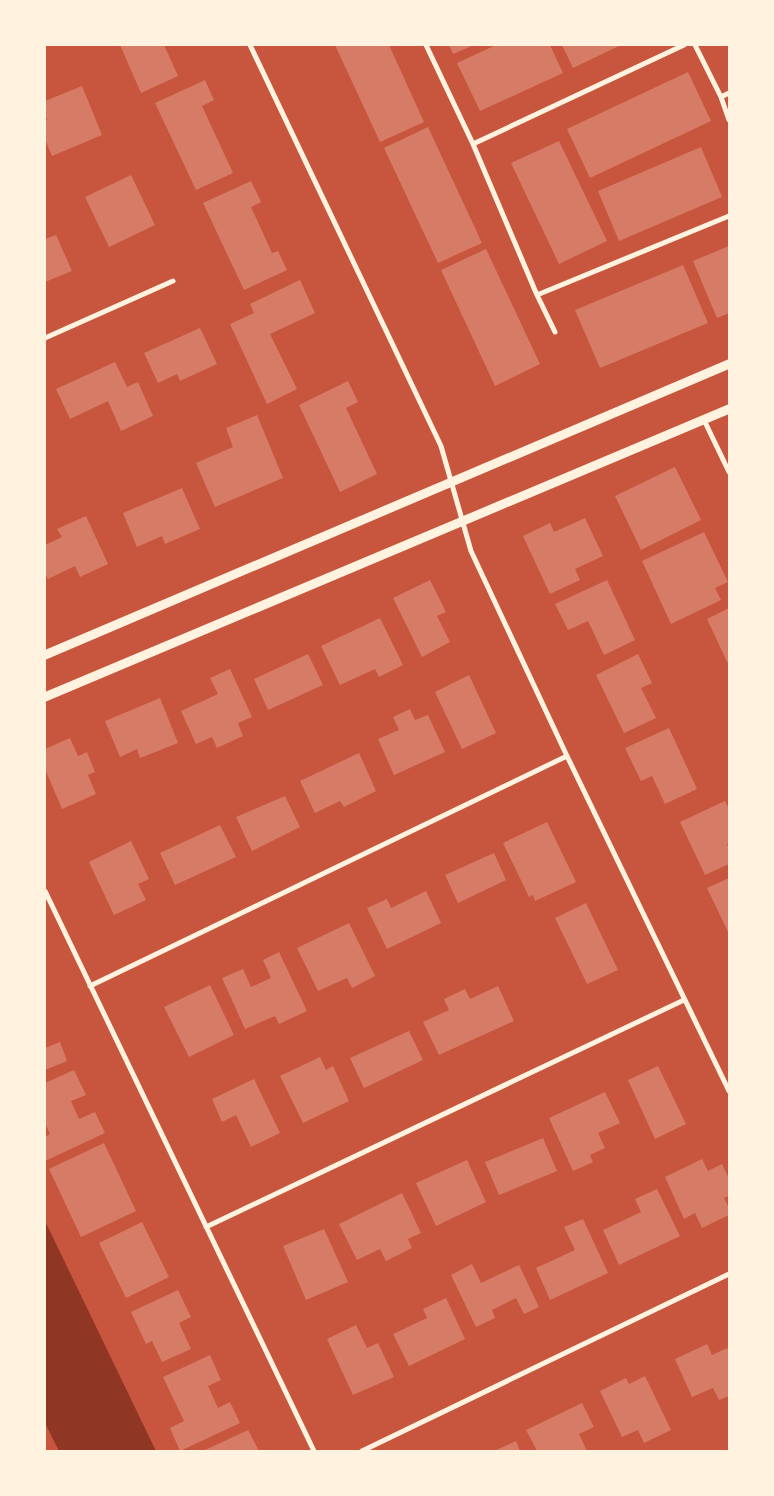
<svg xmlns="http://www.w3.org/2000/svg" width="774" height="1496" viewBox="0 0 774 1496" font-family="Mulish,sans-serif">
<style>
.water{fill:#8f3625}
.building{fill:#d67c66}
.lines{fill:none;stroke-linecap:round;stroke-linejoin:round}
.minor{stroke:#fff3e0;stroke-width:5}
.tertiary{stroke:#fff3e0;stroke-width:9}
</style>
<rect width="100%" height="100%" fill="#c8553d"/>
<!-- water -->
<path class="water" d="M45 1221 156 1451H59L45 1423Z"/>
<!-- building -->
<path class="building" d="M120 45H164L178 76 141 93Z
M335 45H389L424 122 380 142Z
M449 45H474L453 54Z
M496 45H550L563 73 480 111 457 63Z
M562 45H621L573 68Z
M688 72 711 121 590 178 567 129Z
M205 80 214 100 202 106 233 173 196 190 155 103Z
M82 86 102 135 52 156 45 139V121L47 120 45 115V101Z
M428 127 482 243 438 263 384 148Z
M559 141 607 241 559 264 511 163Z
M701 147 722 197 619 241 598 191Z
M131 175 155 225 109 247 85 197Z
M251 181 261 202 251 207 272 253 278 251 287 270 244 290 203 203Z
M56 235 72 271 45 282V239Z
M729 246V313L717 318 693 261Z
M486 249 540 364 495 386 441 270Z
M683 265 708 323 600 368 575 310Z
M300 280 315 313 270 334 297 389 267 404 230 324 254 313 250 304Z
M200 328 217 364 180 381 177 374 158 383 144 353Z
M115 362 127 387 138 382 153 416 121 431 108 401 70 419 56 389Z
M348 381 358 402 346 408 377 474 340 492 299 405Z
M257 415 283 478 215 507 196 463 233 447 226 428Z
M675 467 701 520 641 550 615 496Z
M182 488 200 529 165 544 162 536 137 547 123 513Z
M86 516 108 564 80 577 75 566 48 579 45 573V545L62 537 57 529Z
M585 518 603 556 575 569 580 580 550 594 523 536 550 523 554 532Z
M704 532 728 582 715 588 721 600 671 624 642 561Z
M430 580 446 612 437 616 450 642 422 657 393 598Z
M607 580 635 640 604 655 588 621 568 630 555 604Z
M729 608V666L707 619Z
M380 618 403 665 379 677 375 669 340 685 321 646Z
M308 654 323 685 268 710 254 679Z
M638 654 652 683 641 688 656 718 624 733 596 675Z
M230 669 252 717 238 723 243 736 217 748 212 737 196 744 181 711 218 694 210 678Z
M469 675 496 733 462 749 435 692Z
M160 698 178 743 140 758 137 749 120 757 105 721Z
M410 709 415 720 428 715 445 752 394 775 378 739 399 730 393 717Z
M669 728 697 789 665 804 652 776 641 781 625 748Z
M70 738 78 756 87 752 95 772 88 775 96 794 62 809 45 769V749Z
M359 753 376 791 344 807 340 801 315 813 300 781Z
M285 796 300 827 252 851 236 817Z
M725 801 729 809V843L727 844 729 849V864L705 875 680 822Z
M547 822 576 882 535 901 533 895 529 897 503 843Z
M220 825 236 857 175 885 160 853Z
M131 841 149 879 138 884 146 900 114 915 89 862Z
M494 853 506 880 458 903 445 875Z
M729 878V934L707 888Z
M426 891 441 923 387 949 367 908 387 899 391 908Z
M586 903 618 970 587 984 555 918Z
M349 923 375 976 352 988 347 978 318 991 297 948Z
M279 952 307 1011 279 1024 275 1016 245 1029 222 978 243 969 251 987 271 978 263 960Z
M210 985 234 1035 189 1057 164 1007Z
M498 986 514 1021 439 1055 423 1022 449 1010 444 999 465 989 470 999Z
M409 1031 423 1060 364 1088 350 1058Z
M60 1042 67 1061 45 1070V1048Z
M320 1057 326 1070 333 1066 349 1101 303 1123 280 1076Z
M658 1066 686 1124 655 1139 628 1080Z
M74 1070 86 1095 71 1101 79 1119 95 1112 105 1133 45 1161V1137L50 1134 45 1123V1083Z
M254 1079 280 1133 251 1147 236 1115 222 1122 212 1099Z
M605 1092 620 1123 598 1133 605 1148 590 1155 593 1162 573 1171 549 1118Z
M543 1138 557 1171 499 1195 485 1162Z
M104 1143 136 1211 81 1237 49 1169Z
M702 1159 708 1171 722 1164 729 1179V1196L724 1198 729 1208V1215L702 1228 695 1213 684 1219 665 1177Z
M467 1160 486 1202 436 1226 416 1183Z
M657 1189 680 1236 619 1265 603 1230 641 1212 635 1199Z
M402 1193 421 1233 408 1239 412 1248 386 1261 380 1249 357 1260 339 1224Z
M583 1219 608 1273 550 1300 536 1268 575 1250 564 1227Z
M142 1222 169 1277 126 1298 99 1243Z
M324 1229 348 1282 306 1300 283 1246Z
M472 1264 481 1283 519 1265 539 1307 524 1314 516 1298 492 1310 495 1318 476 1327 451 1275Z
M178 1290 191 1317 179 1323 191 1349 162 1362 152 1341 146 1344 131 1312Z
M446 1298 465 1339 409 1366 393 1334 427 1318 423 1309Z
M356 1325 367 1348 378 1343 394 1377 353 1395 327 1339Z
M707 1344 712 1355 727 1348 729 1352V1396L719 1400 713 1388 692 1397 675 1359Z
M210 1355 221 1380 208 1386 218 1408 230 1402 240 1423 180 1451 170 1428 184 1421 163 1377Z
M645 1376 671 1430 644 1443 638 1430 622 1437 600 1391 626 1378 629 1384Z
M582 1403 594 1427 579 1434 587 1451H537L526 1430Z
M248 1430 259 1451H203Z
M516 1441 520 1451H494Z"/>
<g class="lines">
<!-- minor -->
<path class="minor" d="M250 45 441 446 471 551 567 756 729 1091
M426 45 473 144 537 295 555 332
M695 45 721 97 729 120
M721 97 729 93
M473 144 684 45
M537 295 729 216
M45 338 173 281
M704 420 729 472
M45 891 314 1451
M90 986 567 756
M206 1227 684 1000
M362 1451 729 1274"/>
<!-- tertiary -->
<path class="tertiary" d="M45 655 729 364
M45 697 729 409"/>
</g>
<!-- border -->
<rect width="774" height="1496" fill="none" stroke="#fff3e0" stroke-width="92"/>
</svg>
